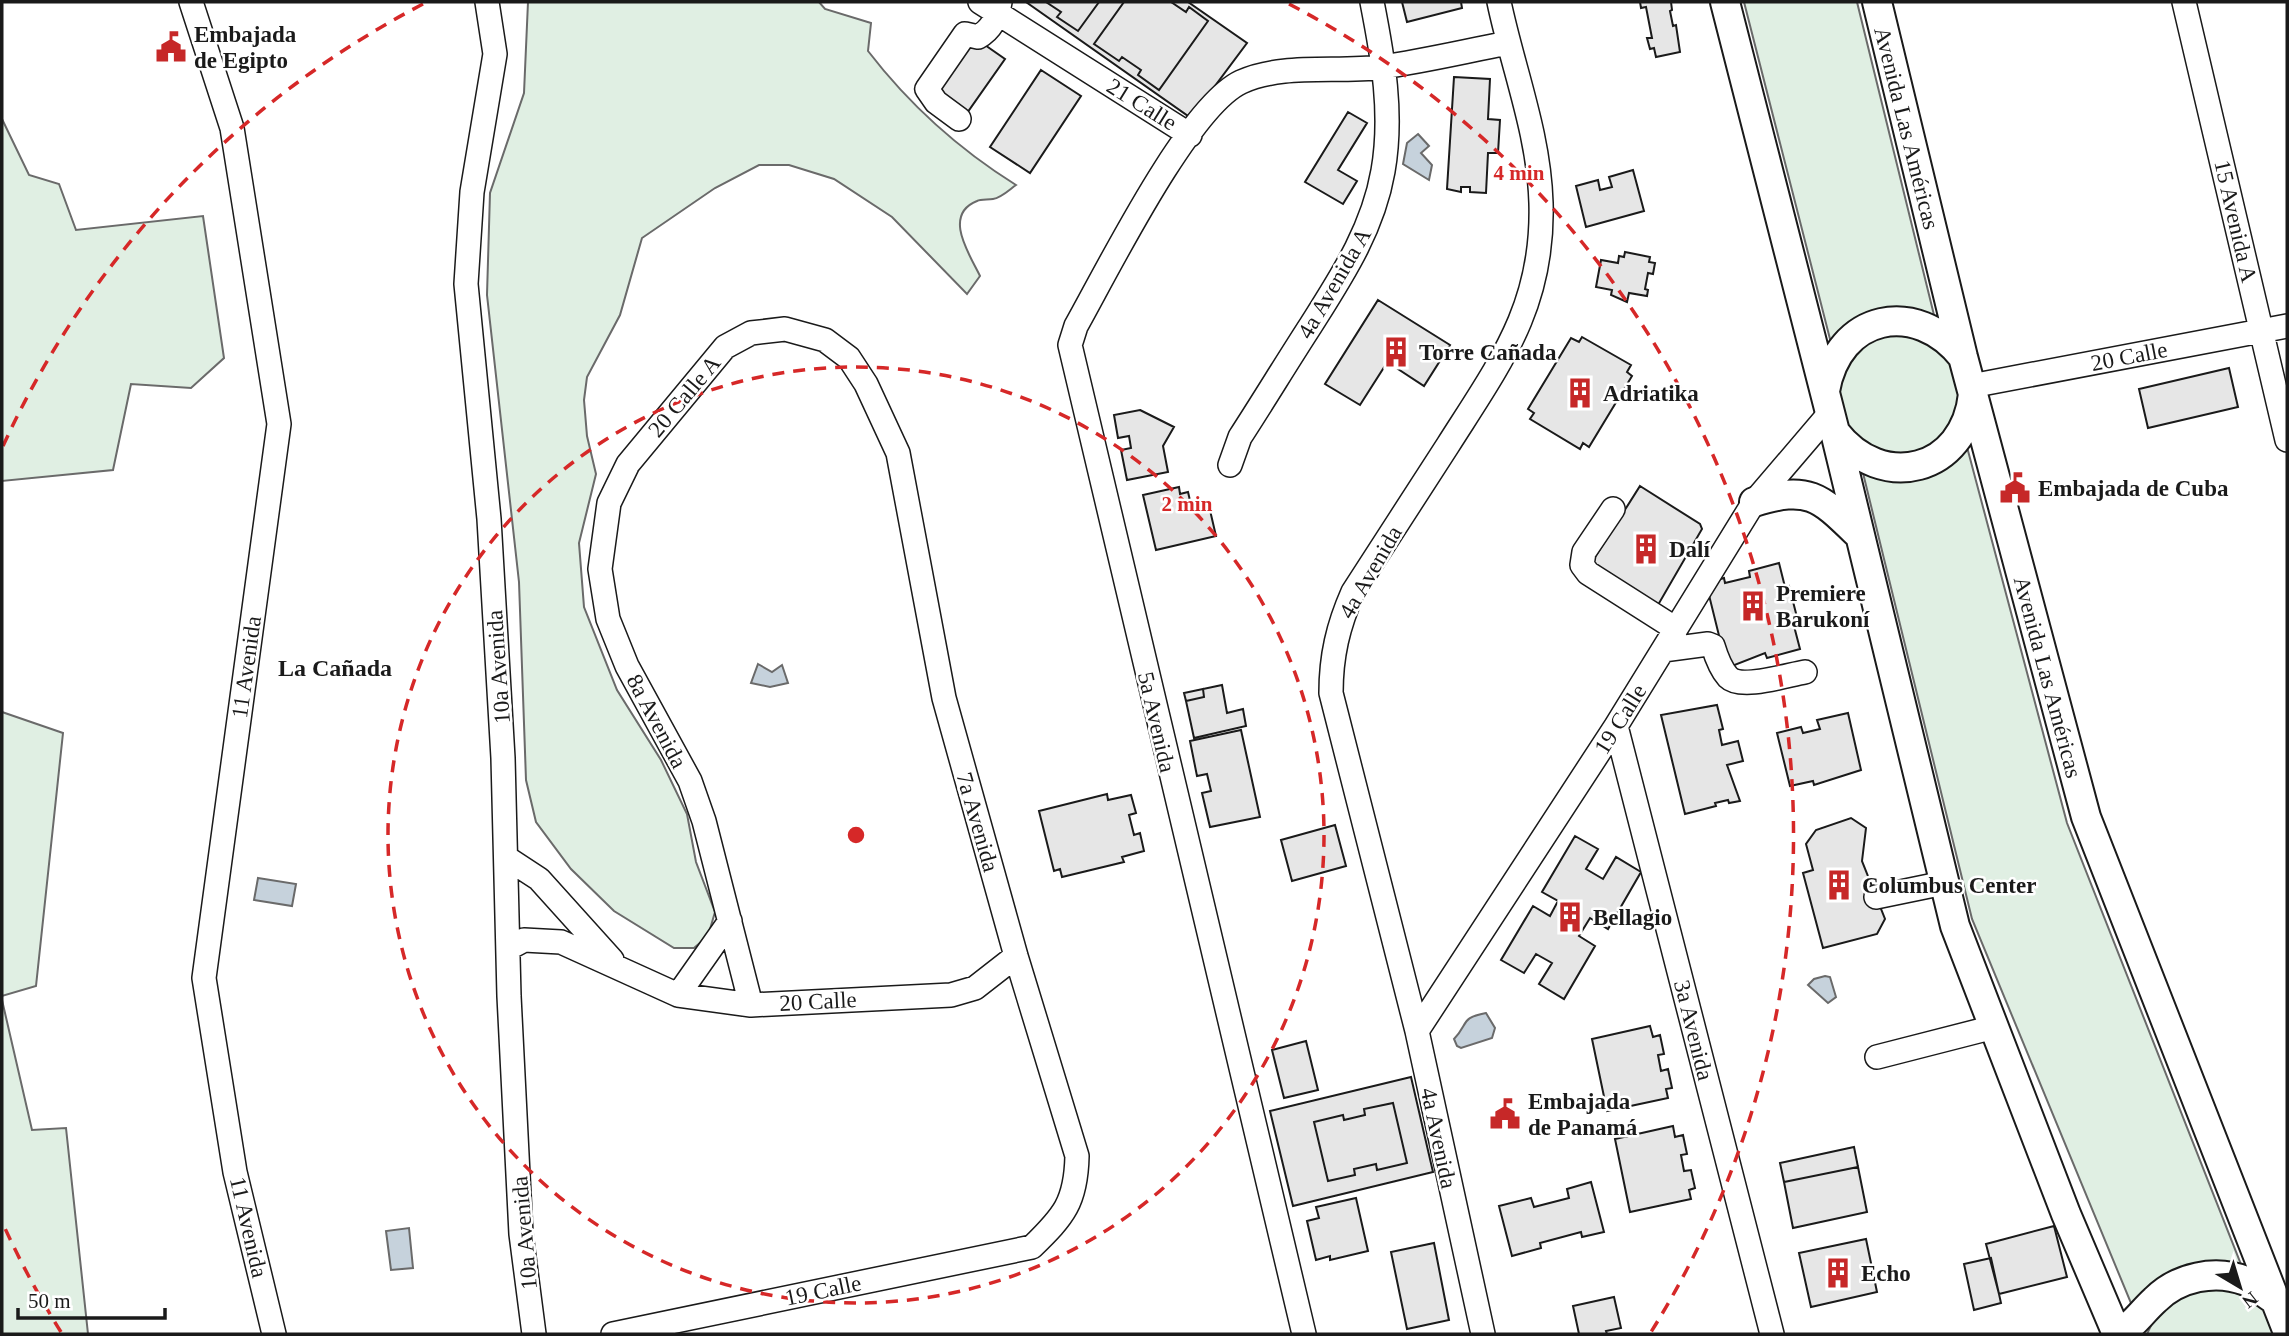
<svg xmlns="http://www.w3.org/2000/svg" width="2289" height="1336" viewBox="0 0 2289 1336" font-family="'Times New Roman',serif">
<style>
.green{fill:#e0efe3;stroke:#6a6a6a;stroke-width:2}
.water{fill:#c6d2dc;stroke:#6a6a6a;stroke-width:2}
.building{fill:#e6e6e6;stroke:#1a1a1a;stroke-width:2}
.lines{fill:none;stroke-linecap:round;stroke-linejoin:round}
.minor-casing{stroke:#1a1a1a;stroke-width:26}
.major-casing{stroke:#1a1a1a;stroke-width:32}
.minor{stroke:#fff;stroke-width:23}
.major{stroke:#fff;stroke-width:28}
.ring{fill:none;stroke:#d62828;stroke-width:3.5;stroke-dasharray:12 9}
.labels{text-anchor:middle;stroke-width:5;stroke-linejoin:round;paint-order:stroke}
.poi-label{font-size:23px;font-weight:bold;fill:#1a1a1a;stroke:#fff;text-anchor:start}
.street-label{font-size:23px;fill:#1a1a1a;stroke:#fff}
.neighbourhood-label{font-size:24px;font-weight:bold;fill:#1a1a1a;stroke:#fff}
.centre{fill:#d62828;stroke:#fff;stroke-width:3.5}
.ring-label{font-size:21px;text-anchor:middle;font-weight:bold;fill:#d62828;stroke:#fff;stroke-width:5;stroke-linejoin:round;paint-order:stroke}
</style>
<rect width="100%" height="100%" fill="#fff"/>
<!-- green -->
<path class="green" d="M528 2H819L825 9 871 23 868 51C908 103 960 150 1016 185 1009 190 1001 198 993 199 988 200 981 199 977 201 942 215 970 255 980 276L967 294 892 217 834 179 789 165H759L715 188 642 238 620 315 587 377 584 400 587 436 596 474 579 543 584 607 617 690 661 760 687 814 696 862 715 912 708 936 694 948H674L614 911 571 869 536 822 526 780 519 582 487 295 490 193 524 93Z
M1744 2H1857L1934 315C1885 300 1872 319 1831 343Z
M2 119 29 175 59 184 76 230 203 216 224 358 191 388 131 384 113 470 2 481Z
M1915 332 1955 362 1961 412 1930 452 1880 458 1834 412 1835 378 1866 338Z
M1967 447 2067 823 2242 1267 2133 1308 1972 919 1863 473C1901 490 1941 478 1967 447Z
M2 712 63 733 36 986 2 996Z
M2 1000 32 1130 66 1128 88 1334H2Z
M2212 1287C2250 1294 2262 1302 2282 1334H2147C2158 1305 2184 1295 2212 1287Z"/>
<!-- water -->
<path class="water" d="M1418 134 1429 146 1421 153 1432 165 1429 180 1403 164 1407 143Z
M758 664 772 672 782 665 788 683 770 687 751 683Z
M258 878 296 884 292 906 254 900Z
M1825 976 1830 977 1836 997 1828 1003 1808 985 1814 979Z
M1486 1013 1495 1028 1492 1038 1461 1048 1457 1046 1454 1039C1469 1023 1460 1018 1486 1013Z
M409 1228 413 1268 391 1270 386 1231Z"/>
<!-- building -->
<path class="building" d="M1026 2H1188L1247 43 1191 118Z
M1046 2H1099L1078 31 1057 17 1061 12Z
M1124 2H1171L1186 12 1189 7 1208 21 1159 90 1138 75 1141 70 1122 57 1119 61 1094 44Z
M1402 2H1461L1462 8 1407 22Z
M1640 2H1671L1672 10 1670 11 1673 26 1676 25 1680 52 1656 57 1654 48 1650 49 1647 38H1652L1646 7 1641 8Z
M972 36 1005 59 967 113 934 90Z
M1041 70 1081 96 1030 173 990 147Z
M1454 77 1490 79 1488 119 1500 120 1498 153H1488L1486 193 1470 192V187H1461V192L1447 189Z
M1348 112 1367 123 1338 170 1357 181 1343 204 1305 182Z
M1633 170 1644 211 1586 227 1576 186 1598 180 1600 190 1612 187 1609 177Z
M1625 252 1650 257 1649 262 1655 263 1653 274 1648 273 1645 289 1648 290 1647 296 1629 293 1627 302 1611 295 1612 290 1596 287 1601 260 1618 263 1619 256 1624 257Z
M1378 300 1450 345 1424 386 1398 369 1401 365 1390 358 1360 405 1325 384Z
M1582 337 1631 365 1627 372 1632 376 1589 447 1583 443 1580 449 1530 419 1534 413 1528 409 1571 338 1579 342Z
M2229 368 2238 407 2148 428 2139 389Z
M1140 410 1174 427 1163 446 1168 472 1127 480 1121 450 1131 448 1129 436 1118 438 1114 415Z
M1640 486 1700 524 1702 529 1658 605 1590 565Z
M1179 487 1180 494 1188 492 1192 509 1209 506 1216 536 1156 550 1143 495Z
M1779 563 1785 587 1789 586 1799 625 1794 626 1800 649 1767 658 1765 653 1727 668 1706 583 1724 578 1725 583 1750 577 1749 571Z
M1222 685 1227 713 1243 709 1246 726 1194 738 1186 701 1204 697 1203 689Z
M1203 689 1204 697 1186 701 1184 693Z
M1717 705 1723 729 1719 730 1722 745 1738 741 1743 761 1727 765 1740 801 1729 803 1728 800 1715 803 1716 806 1685 814 1661 715Z
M1848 713 1861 770 1814 785 1813 781 1790 786 1777 733 1801 727 1803 733 1820 729 1817 720Z
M1241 730 1260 817 1210 827 1202 793 1211 791 1207 774 1197 776 1190 741Z
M1107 794 1108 800 1131 795 1136 813 1129 815 1134 835 1140 833 1144 851 1122 857 1124 862 1062 877 1060 869 1054 871 1039 811Z
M1851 818 1866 828 1862 861 1885 919 1877 934 1823 948 1803 873 1813 870 1806 844 1816 830Z
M1335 825 1346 866 1292 881 1281 840Z
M1575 836 1598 849 1586 869 1603 879 1616 857 1641 872 1608 929 1590 918 1579 936 1595 946 1564 999 1539 984 1552 963 1536 954 1524 973 1501 960 1533 906 1550 916 1558 901 1542 892Z
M1650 1026 1653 1037 1660 1035 1664 1054 1658 1055 1661 1071 1668 1069 1672 1088 1666 1089 1668 1098 1607 1111 1592 1039Z
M1306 1041 1318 1090 1284 1098 1272 1050Z
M1411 1077 1433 1172 1293 1206 1270 1111Z
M1393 1103 1407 1163 1377 1170 1376 1164 1354 1169 1355 1175 1328 1181 1314 1122 1343 1115 1344 1120 1365 1115 1364 1109Z
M1673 1126 1675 1137 1683 1135 1687 1154 1681 1155 1684 1171 1691 1170 1695 1188 1689 1190 1691 1199 1630 1212 1615 1139Z
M1854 1147 1858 1167 1784 1182 1780 1163Z
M1858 1167 1867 1212 1793 1228 1784 1182Z
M1591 1182 1604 1232 1582 1237 1581 1232 1540 1243 1541 1248 1512 1256 1499 1206 1531 1198 1534 1207 1569 1198 1567 1189Z
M1356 1198 1368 1251 1330 1260V1256L1316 1260 1307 1221 1319 1218 1316 1207Z
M2054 1226 2067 1277 1999 1294 1986 1244Z
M1866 1239 1877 1292 1811 1307 1799 1253Z
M1434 1243 1449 1320 1407 1329 1391 1252Z
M1991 1258 2001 1303 1974 1310 1964 1264Z
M1614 1297 1621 1328 1606 1331 1607 1334H1579L1573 1306Z"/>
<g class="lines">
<!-- minor casing -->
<g class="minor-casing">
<path id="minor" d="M191 2 232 128 279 424 204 978 235 1172 274 1334
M487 2 495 54 472 192 466 284 489 519 503 758 509 996 521 1234 534 1334
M980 2 1190 135
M2184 2 2287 440
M959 119 936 102 927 89 965 34 978 37C991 30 998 16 1000 2
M1971 386 2287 326
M1230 465 1240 437C1264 400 1287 362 1311 325 1342 276 1373 229 1383 171 1393 114 1383 58 1372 2
M1613 509 1584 552 1582 565 1588 573 1676 629
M1663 650 1708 644 1713 646C1716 656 1721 669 1728 677 1741 690 1787 675 1805 672
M1616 726 1772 1334
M507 858 539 879 612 960
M1876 897 1944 883
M509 948 524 940 561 942 678 995 751 1005 951 995 975 988 1016 956
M678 995 730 921
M1417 1031 1616 726 1754 502 1830 413
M1877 1057 1994 1027
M613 1334 1032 1247C1064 1216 1076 1202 1077 1156L1016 956 944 698 898 453 866 384 849 358 825 340 785 329 751 333 725 347 628 464 609 503 600 569 608 619 627 666 690 781 704 821 751 1005
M1304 1334 1070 345 1076 326C1107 271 1188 107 1241 82 1282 63 1337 73 1382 67 1424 61 1466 51 1508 43
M1483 1334 1417 1031 1331 693C1331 656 1338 626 1353 592 1385 543 1416 494 1448 445 1500 363 1544 306 1541 203 1539 133 1513 69 1499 2"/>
</g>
<!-- major casing -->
<g class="major-casing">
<path id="major" d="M1725 2 1835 432 1955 926 2066 1214 2117 1334
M1877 2 1963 357 2086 817 2287 1330
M1825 391C1838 314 1916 298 1963 357
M1835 432C1882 493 1965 472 1973 394
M1754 502C1809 485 1820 497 1858 534
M2120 1334C2134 1324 2142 1312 2155 1300 2178 1277 2215 1269 2246 1281 2258 1286 2267 1296 2277 1301"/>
</g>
<!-- minor -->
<use href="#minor" class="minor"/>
<!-- major -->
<use href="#major" class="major"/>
</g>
<!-- distance rings -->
<g class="ring">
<circle cx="856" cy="835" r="468"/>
<path d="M61 1332A937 937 0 0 1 3 1224M3 446A937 937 0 0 1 423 4M1289 4A937 937 0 0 1 1651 1332"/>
</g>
<!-- icons -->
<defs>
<g id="civic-bare" transform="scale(2.415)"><path d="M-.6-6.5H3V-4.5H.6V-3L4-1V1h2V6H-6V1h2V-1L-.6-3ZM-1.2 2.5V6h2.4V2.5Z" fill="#c62828" stroke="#fff" stroke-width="2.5" paint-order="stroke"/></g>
<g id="building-bare" transform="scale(2.415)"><path d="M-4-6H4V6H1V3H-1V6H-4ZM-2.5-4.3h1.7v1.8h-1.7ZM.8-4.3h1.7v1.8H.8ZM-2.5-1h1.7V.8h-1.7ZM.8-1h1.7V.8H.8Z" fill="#c62828" stroke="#fff" stroke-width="2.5" paint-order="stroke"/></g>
</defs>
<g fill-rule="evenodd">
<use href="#civic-bare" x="171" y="47"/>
<use href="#building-bare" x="1396" y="352"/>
<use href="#building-bare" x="1580" y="393"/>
<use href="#civic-bare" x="2015" y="488"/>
<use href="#building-bare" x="1646" y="549"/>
<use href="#building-bare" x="1753" y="606"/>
<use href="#building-bare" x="1839" y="885"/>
<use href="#building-bare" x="1570" y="917"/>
<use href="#civic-bare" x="1505" y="1114"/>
<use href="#building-bare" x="1838" y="1273"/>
</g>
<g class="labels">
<!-- poi labels -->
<g class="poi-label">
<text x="194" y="42">Embajada<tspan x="194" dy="26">de Egipto</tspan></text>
<text x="1419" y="360">Torre Cañada</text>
<text x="1603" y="401">Adriatika</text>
<text x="2038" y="496">Embajada de Cuba</text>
<text x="1669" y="557">Dalí</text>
<text x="1776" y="601">Premiere<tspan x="1776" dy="26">Barukoní</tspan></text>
<text x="1862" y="893">Columbus Center</text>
<text x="1593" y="925">Bellagio</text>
<text x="1528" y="1109">Embajada<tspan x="1528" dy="26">de Panamá</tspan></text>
<text x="1861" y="1281">Echo</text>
</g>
<!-- street labels -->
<g class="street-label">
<text transform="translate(1142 104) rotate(32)" y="8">21 Calle</text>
<text transform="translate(1907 128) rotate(76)" y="8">Avenida Las Américas</text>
<text transform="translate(2236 221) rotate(77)" y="8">15 Avenida A</text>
<text transform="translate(1334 283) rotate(-60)" y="8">4a Avenida A</text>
<text transform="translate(2129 356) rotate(-11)" y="8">20 Calle</text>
<text transform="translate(684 396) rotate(-50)" y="8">20 Calle A</text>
<text transform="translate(1370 572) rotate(-60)" y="8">4a Avenida</text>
<text transform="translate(246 667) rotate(-82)" y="8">11 Avenida</text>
<text transform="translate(498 667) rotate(-94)" y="8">10a Avenida</text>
<text transform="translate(2048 677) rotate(75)" y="8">Avenida Las Américas</text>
<text transform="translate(1620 719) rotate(-58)" y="8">19 Calle</text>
<text transform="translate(657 721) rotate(62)" y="8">8a Avenida</text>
<text transform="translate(1157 722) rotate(77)" y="8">5a Avenida</text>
<text transform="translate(978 822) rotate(74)" y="8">7a Avenida</text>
<text transform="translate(818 1001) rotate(-3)" y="8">20 Calle</text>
<text transform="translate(1694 1030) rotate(76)" y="8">3a Avenida</text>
<text transform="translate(1439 1138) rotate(78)" y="8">4a Avenida</text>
<text transform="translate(249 1227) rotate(77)" y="8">11 Avenida</text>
<text transform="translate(524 1233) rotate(-95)" y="8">10a Avenida</text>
<text transform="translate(823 1290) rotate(-12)" y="8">19 Calle</text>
</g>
<!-- neighbourhood labels -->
<g class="neighbourhood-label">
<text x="335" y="676">La Cañada</text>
</g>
</g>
<circle cx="856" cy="835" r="10" class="centre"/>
<g class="ring-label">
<text x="1519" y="180">4 min</text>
<text x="1187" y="511">2 min</text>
</g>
<!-- border -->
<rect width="2289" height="1336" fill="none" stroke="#1a1a1a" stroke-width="7"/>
<!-- north arrow -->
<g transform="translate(2240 1287) rotate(142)" stroke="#ffffff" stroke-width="5" paint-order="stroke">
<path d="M0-5L12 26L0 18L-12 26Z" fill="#1a1a1a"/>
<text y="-10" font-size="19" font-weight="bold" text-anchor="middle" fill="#1a1a1a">N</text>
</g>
<!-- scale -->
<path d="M18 1308v10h147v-10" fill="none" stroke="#1a1a1a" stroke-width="3.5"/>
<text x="28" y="1308" font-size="21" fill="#1a1a1a" stroke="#ffffff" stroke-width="5" paint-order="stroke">50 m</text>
</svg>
